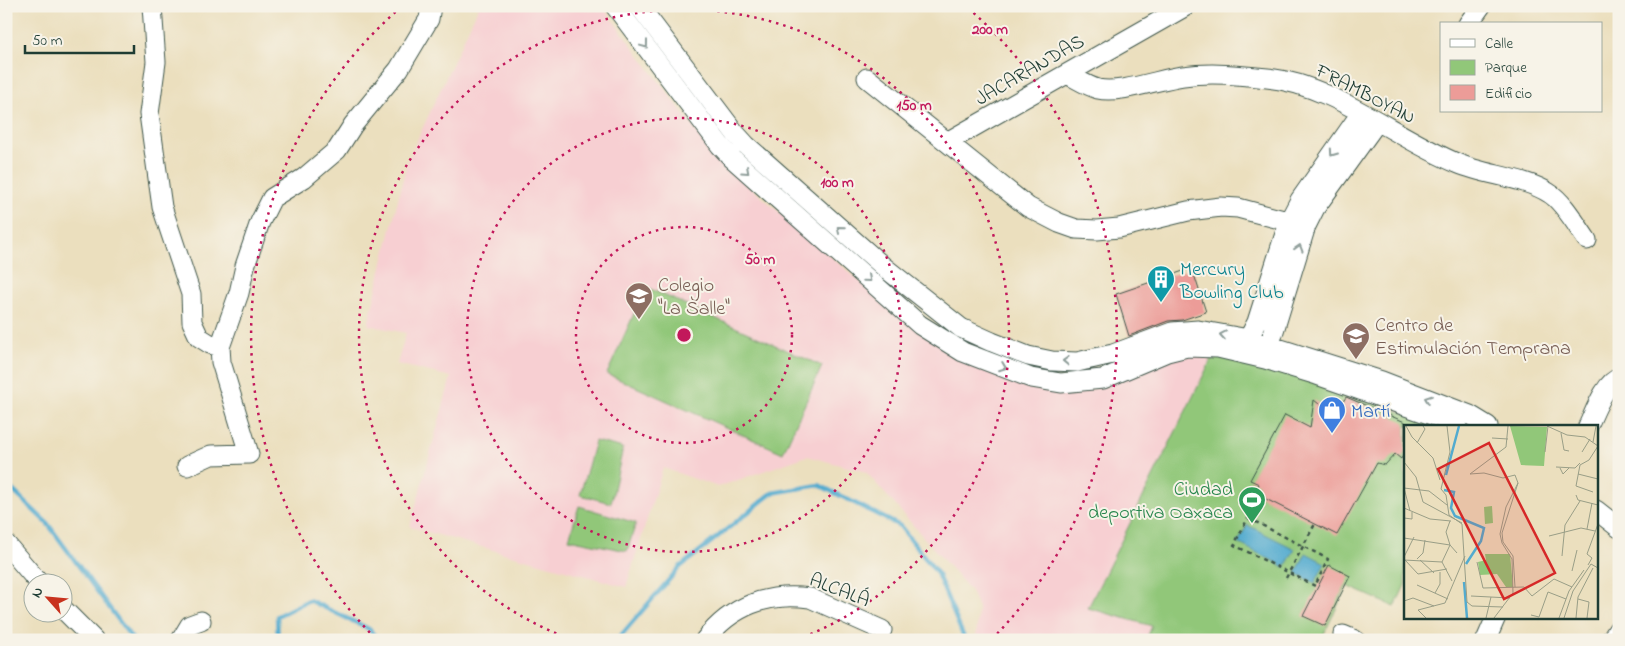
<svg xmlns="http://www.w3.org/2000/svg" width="1625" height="646" viewBox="0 0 1625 646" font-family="'Indie Flower',sans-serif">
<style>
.built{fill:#f7cfd2}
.green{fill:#91c779;stroke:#588256}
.water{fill:#52abcf;stroke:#387482}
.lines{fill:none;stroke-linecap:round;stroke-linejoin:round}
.stream{stroke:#52abcf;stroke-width:4.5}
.building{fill:#ec9c98}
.minor-casing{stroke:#3e5549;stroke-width:21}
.path{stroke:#3e5549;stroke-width:2.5;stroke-dasharray:4 4;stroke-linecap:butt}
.minor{stroke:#fff;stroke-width:19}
.oneway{stroke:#8f9e9a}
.ring{fill:none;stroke:#c2185b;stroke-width:2.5;stroke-dasharray:2.5 5}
.labels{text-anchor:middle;stroke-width:4;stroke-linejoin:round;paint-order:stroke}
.street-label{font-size:20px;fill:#1f3d34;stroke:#f7f3e8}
.culture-label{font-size:20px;fill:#0d838f;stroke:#f7f3e8;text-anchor:start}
.education-label{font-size:20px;fill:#785e54;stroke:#f7f3e8;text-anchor:start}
.shop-label{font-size:20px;fill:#366cbe;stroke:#f7f3e8;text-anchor:start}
.leisure-label{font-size:20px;fill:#27864d;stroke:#f7f3e8;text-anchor:end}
.inset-river{fill:none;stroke:#52abcf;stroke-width:2.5}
.inset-road{fill:none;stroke:#999e87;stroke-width:1}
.view{fill:#d62828;fill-opacity:0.15;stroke:#d62828;stroke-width:2.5}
.inset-edge{fill:none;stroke:#1f3d34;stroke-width:2.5}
.centre{fill:#c2185b;stroke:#f7f3e8;stroke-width:2.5}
.ring-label{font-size:15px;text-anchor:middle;font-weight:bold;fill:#c2185b;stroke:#f7f3e8;stroke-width:4;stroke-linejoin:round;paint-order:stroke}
</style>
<rect width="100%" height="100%" fill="#f7f3e8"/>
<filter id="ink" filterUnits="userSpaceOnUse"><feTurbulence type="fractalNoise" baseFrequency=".02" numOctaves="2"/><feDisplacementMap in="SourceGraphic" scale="10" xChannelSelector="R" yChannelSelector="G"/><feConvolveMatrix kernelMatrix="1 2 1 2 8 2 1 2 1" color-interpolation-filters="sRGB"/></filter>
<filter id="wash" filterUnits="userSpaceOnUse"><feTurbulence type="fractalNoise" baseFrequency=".0096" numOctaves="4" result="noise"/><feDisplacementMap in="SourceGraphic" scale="20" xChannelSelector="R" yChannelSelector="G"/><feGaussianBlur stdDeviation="1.12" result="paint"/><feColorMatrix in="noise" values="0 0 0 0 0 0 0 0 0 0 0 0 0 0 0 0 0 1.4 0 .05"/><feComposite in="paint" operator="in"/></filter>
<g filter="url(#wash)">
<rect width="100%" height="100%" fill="#ebdfbe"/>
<!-- built -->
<path class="built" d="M479 6H602L704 141 749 186 863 284 1015 379 1046 390 1057 392 1078 393 1104 386 1173 356 1214 354 1088 608 1152 626 1146 640H976L978 608 971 591 866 472 807 456 718 487 663 468 626 587 410 527 451 377 397 364 406 333 368 325 407 162Z"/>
<!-- green -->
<path class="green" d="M646 287 822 366 783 453 607 374Z
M1214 354 1258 362 1440 426H1405V585L1395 607 1347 586 1321 640H1146L1152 626 1088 608Z
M595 441 623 448 611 503 580 495Z
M579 506 636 523 627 551 569 539Z"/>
<!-- water -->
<path class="water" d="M1247 525 1295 549 1285 567 1238 543Z
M1306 553 1325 563 1315 583 1296 573Z"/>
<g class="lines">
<!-- stream -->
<path class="stream" d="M6 484 48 524 133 640
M278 640 277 616 309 600 369 629 378 640
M617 640 680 567 772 493 819 485 900 526 937 573 965 640"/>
</g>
<g id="blocks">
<!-- building -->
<path class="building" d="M1192 268 1206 312 1182 320 1168 321 1129 336 1116 294Z
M1346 397 1405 422V452L1401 459 1395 454 1385 465 1377 463 1337 535 1254 493 1259 484 1250 480 1285 415 1310 428 1314 400 1334 416Z
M1329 565 1350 576 1325 626 1303 616Z"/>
</g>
</g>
<g filter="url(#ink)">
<use href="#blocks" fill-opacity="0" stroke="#3e5549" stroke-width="1"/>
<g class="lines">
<!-- minor casing -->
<g class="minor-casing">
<path id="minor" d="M152 6 156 62 149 114 162 207 191 294 192 322 199 337 210 344 220 347 239 293 245 266 260 222 272 198 304 178 337 150 353 125 399 69 429 19 431 6
M615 6 720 145 733 159 920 325 963 352 1031 378 1061 383 1103 379 1167 352 1187 347 1218 348 1265 359 1317 375 1446 420 1457 426
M639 6 735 133 746 145 884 267 961 328 992 342 1028 356 1052 361 1077 362 1113 354 1172 332 1198 330 1249 339 1382 381 1470 415 1488 426
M1468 24 1481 6
M1067 74C1077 79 1087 86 1098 89 1120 94 1160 79 1183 76 1211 72 1239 75 1267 78 1333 84 1397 139 1459 164 1486 175 1526 178 1549 193 1563 201 1577 226 1587 240
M867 78 1028 207 1059 223 1076 229 1097 230 1119 228 1188 211 1221 207 1238 208 1306 226
M947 142 1186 6
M1243 349 1257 322 1289 221 1300 200 1361 113
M1266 357 1306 226 1315 208 1377 122
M1588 426C1594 414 1605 382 1619 378
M187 466 211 455 249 454 221 362 220 347
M1596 510 1619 528
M6 544 40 584
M62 608 94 640
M1343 635 1355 640
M181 640 190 625 201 621
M705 640C731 606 768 592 810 598L882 630
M1486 640 1496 617
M1611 640 1619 628"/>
</g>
<!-- path -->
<path class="path" d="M1248 518 1328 559 1315 586 1234 545Z
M1286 578 1315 524"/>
<!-- minor -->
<use href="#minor" class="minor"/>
</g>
<!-- one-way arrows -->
<defs><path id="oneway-chevron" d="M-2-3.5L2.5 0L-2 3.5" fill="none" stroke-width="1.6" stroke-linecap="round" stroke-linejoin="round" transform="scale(1.25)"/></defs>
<g class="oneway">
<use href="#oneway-chevron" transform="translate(645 45) rotate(53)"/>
<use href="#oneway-chevron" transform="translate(1333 153) rotate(125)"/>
<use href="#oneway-chevron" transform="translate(746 171) rotate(42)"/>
<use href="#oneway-chevron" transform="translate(840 229) rotate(-139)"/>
<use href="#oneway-chevron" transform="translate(1299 248) rotate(-73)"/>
<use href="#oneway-chevron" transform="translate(868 279) rotate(41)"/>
<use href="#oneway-chevron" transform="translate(1223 335) rotate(-170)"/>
<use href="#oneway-chevron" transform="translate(1066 361) rotate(-178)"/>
<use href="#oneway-chevron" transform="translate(1003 367) rotate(21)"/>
<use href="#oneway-chevron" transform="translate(1428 399) rotate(-159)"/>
</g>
</g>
<!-- distance rings -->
<g class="ring">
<circle cx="684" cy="335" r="108"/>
<circle cx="684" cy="335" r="217"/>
<path d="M570 639A325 325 0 1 1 798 639"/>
<path d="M375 638A433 433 0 0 1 400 8M968 8A433 433 0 0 1 993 638"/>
</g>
<!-- icons -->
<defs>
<g id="building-pin" transform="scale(1.4375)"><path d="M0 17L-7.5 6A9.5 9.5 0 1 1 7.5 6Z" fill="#0f9aa8" stroke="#f7f3e8"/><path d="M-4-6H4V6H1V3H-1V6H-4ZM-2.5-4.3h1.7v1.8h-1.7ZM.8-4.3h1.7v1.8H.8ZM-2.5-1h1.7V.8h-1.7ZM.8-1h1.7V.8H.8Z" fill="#fff"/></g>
<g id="school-pin" transform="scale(1.4375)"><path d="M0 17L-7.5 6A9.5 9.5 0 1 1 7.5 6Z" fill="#8d6e63" stroke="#f7f3e8"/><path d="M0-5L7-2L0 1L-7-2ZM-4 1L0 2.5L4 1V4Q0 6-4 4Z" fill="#fff"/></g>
<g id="shop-pin" transform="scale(1.4375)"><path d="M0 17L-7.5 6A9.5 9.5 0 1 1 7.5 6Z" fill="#3f7fe0" stroke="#f7f3e8"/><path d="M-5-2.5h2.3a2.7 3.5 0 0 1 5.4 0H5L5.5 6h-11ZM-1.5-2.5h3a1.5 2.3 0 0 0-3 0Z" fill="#fff"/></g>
<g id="stadium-pin" transform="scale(1.4375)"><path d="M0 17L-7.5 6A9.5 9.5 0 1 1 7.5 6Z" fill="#2e9e5b" stroke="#f7f3e8"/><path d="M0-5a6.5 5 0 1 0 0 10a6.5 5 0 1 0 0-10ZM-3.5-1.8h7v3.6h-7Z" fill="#fff"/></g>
</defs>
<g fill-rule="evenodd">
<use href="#building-pin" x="1161" y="279"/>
<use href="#school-pin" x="639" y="296"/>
<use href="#school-pin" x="1356" y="336"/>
<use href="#shop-pin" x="1332" y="410"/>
<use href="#stadium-pin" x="1252" y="500"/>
</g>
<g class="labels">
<!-- street labels -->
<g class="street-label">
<text transform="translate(1029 69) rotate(-30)" y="7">JACARANDAS</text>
<text transform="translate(1366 93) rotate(27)" y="7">FRAMBOYAN</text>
<text transform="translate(840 589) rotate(21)" y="7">ALCALÁ</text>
</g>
<!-- culture labels -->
<g class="culture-label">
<text x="1180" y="275">Mercury<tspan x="1180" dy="23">Bowling Club</tspan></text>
</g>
<!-- education labels -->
<g class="education-label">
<text x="658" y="291">Colegio<tspan x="658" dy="23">"La Salle"</tspan></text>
<text x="1375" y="331">Centro de<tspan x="1375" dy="23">Estimulación Temprana</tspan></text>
</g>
<!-- shop labels -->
<g class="shop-label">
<text x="1351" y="417">Martí</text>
</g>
<!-- leisure labels -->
<g class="leisure-label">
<text x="1233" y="495">Ciudad<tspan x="1233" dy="23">deportiva Oaxaca</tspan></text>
</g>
</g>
<!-- overview -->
<g transform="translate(1404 425)">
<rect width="194" height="194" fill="#ebdfbe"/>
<path d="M106 1 143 2 140 41 117 40ZM88 81 89 98 81 99 80 82ZM81 129H106L109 162H102L93 149 76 150 74 137 82 135Z" fill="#91c779"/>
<path class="inset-river" d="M42 50 55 1M40 65 50 67 47 83 51 91 80 103 77 116 62 139M60 157 63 193"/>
<path class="inset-road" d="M2 1 8 12 29 33 36 55M43 1 46 27 37 64 42 70 45 90 58 99M104 1 102 22 66 49 80 48 99 53 111 50 114 58M143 1 163 10 181 12 194 21 185 35 176 40 172 61 189 67M157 8 160 25 165 26M88 13 104 14M189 17 192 1M13 18 21 4 19 1M141 27 144 1M178 27 186 14M0 37 12 52 19 77 58 98M152 42 171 43 176 38M156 43 159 49 165 43M174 49 194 54M0 63 25 66 43 80M0 63 6 86M172 70 174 75 194 80M0 83 26 94 47 96M0 93 8 94V87M58 99 63 177 68 181 99 182M183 104 188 78M145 111 177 103 191 106M0 113 46 120 53 128M158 131 161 100 176 76M0 132 10 112M13 134 19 128 21 115M0 135 38 137M1 135 14 149M16 135 30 148M38 137 46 120 42 107 46 96M38 137 48 156M73 137 79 163 120 162 128 171 150 154 168 162M184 140 188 133 183 129 194 99M168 146 173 125M14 149 43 144M13 160 44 174M31 168 36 159V147M67 171 106 173M174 174 185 177 183 193M0 176 9 173 30 181M127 190 135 192 144 167 162 174M22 193 14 185 41 178 61 131M82 193 87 172M90 193 109 168 108 134 98 118 96 109 102 82 114 58 98 108 99 117 109 131 111 162M155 193 165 166 180 145M160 193 169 166 187 139 194 143M172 193 174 172 189 143"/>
<path class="view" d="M85 18 151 148 100 174 34 44Z"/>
<rect width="194" height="194" class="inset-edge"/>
</g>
<circle cx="684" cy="335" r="8" class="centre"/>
<g class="ring-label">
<text x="990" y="34">200 m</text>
<text x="914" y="110">150 m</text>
<text x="837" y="187">100 m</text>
<text x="760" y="264">50 m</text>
</g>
<!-- margin -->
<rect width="1625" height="646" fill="none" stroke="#f7f3e8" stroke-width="25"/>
<!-- legend -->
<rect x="1440" y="22" width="162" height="90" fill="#f7f3e8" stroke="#a1aaa0"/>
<rect x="1450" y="39" width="25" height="8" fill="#ffffff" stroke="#a1aaa0"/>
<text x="1485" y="48" font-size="15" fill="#1f3d34">Calle</text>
<rect x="1450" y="60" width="25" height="15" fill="#91c779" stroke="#a1aaa0"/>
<text x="1485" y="72" font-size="15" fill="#1f3d34">Parque</text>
<rect x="1450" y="85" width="25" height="15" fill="#ec9c98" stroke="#a1aaa0"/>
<text x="1485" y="98" font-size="15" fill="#1f3d34">Edificio</text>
<!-- north arrow -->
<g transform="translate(48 598) rotate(297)"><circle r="24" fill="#f7f3e8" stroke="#a1aaa0"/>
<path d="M0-4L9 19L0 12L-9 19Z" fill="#c8321e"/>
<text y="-8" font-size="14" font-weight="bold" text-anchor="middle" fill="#1f3d34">N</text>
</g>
<!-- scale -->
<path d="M25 45v8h109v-8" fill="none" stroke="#1f3d34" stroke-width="2.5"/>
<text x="32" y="45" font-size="15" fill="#1f3d34" stroke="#f7f3e8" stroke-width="4" paint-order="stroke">50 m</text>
</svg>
